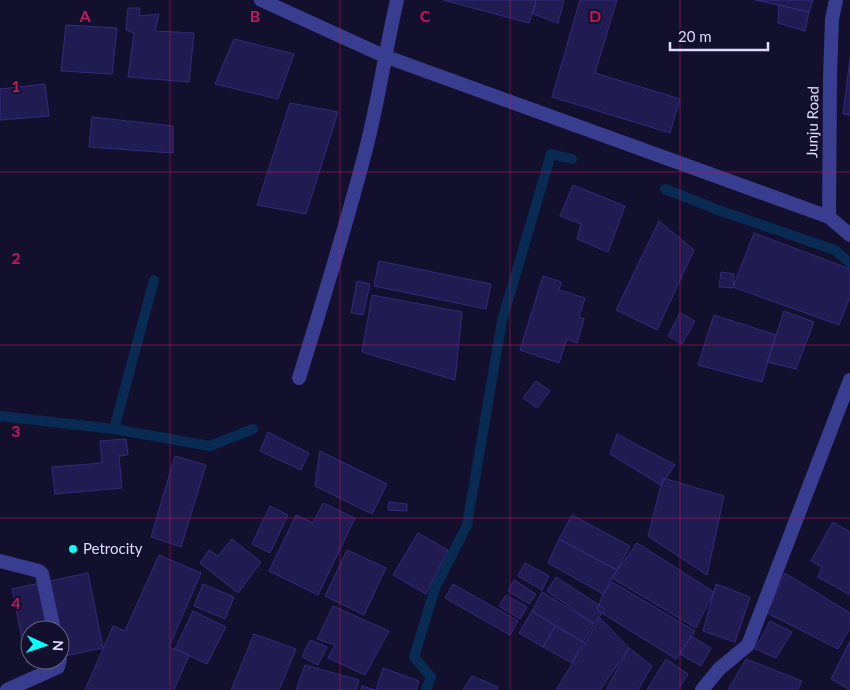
<svg xmlns="http://www.w3.org/2000/svg" width="850" height="690" viewBox="0 0 850 690" font-family="Lato,sans-serif">
<style>
.lines{fill:none;stroke-linecap:round;stroke-linejoin:round}
.stream{stroke:#092b53;stroke-width:10}
.building{fill:#201b50;stroke:#332b7d}
.service{stroke:#383d8f;stroke-width:14}
.minor{stroke:#383d8f;stroke-width:14}
.grid{fill:none;stroke:#c2185b;stroke-width:1;stroke-opacity:0.55}
.poi-dot{fill:#08ffff;stroke:#12102d;stroke-width:2}
.labels{text-anchor:middle;stroke-width:4;stroke-linejoin:round;paint-order:stroke}
.street-label{font-size:15px;fill:#dddcff;stroke:#12102d}
.poi-label{font-size:15px;fill:#dddcff;stroke:#12102d;text-anchor:start}
.grid-label{font-size:16px;text-anchor:middle;font-weight:bold;fill:#c2185b;stroke:#12102d;stroke-width:4;stroke-linejoin:round;paint-order:stroke}
</style>
<rect width="100%" height="100%" fill="#12102d"/>
<g class="lines">
<!-- stream -->
<path class="stream" d="M665 189 721 211 835 250 850 263
M154 280 114 429 210 446 253 429
M0 416 114 429
M426 690 431 677 414 657 435 588 467 525 502 321 551 154 572 159"/>
</g>
<!-- building -->
<path class="building" d="M443 0H536L529 23Z
M536 0H564L558 23 533 14Z
M580 0H617L595 73 680 99 670 133 552 97Z
M755 0H813L809 12Z
M779 5 809 12 805 31 778 23Z
M128 8H140L139 16 159 14 155 31 194 33 189 82 128 77 134 33 126 30Z
M66 25 117 28 112 74 61 71Z
M234 39 294 54 278 99 215 84Z
M850 59V115L843 114Z
M45 84 49 116 0 120V89Z
M290 103 338 112 306 214 257 205Z
M92 117 173 126V153L89 147Z
M573 185 625 206 608 252 577 239 581 224 560 216Z
M659 221 694 250 657 330 616 310Z
M754 233 850 269V297L839 325 733 287Z
M379 261 491 284 486 309 374 286Z
M721 272 734 274 733 288 719 287Z
M543 276 561 282 559 290 585 298 579 317 584 319 577 343 567 339 559 363 520 350Z
M357 281 370 284 363 315 351 313Z
M372 295 462 312 455 380 362 352Z
M784 311 814 322 796 369 767 362Z
M680 313 695 321 682 344 668 336Z
M714 315 776 335 762 382 698 365Z
M536 381 550 391 537 408 523 398Z
M268 432 309 453 301 470 260 451Z
M617 434 675 465 661 485 610 454Z
M126 439 128 455 119 456 122 488 55 494 52 467 102 463 100 441Z
M320 451 387 484 372 514 315 486Z
M175 456 206 465 181 547 151 537Z
M663 478 724 496 707 575 648 536Z
M389 502 407 504V511L388 510Z
M323 503 355 518 318 595 269 571 296 515 313 523Z
M270 506 288 515 270 553 252 544Z
M572 515 630 546 617 570 559 539Z
M833 522 850 532V595L818 577 822 567 811 561Z
M418 533 448 550 426 594 393 575Z
M232 539 261 562 238 593 200 563 209 550 218 556Z
M559 539 617 570 603 594 548 563Z
M637 543 714 592 696 628 612 578Z
M347 550 386 568 364 615 325 596Z
M159 555 201 573 169 647 189 655 174 690H85L113 626 125 631Z
M525 563 549 576 542 590 518 576Z
M88 573 103 648 60 657V630H30V660H43L27 663 12 589Z
M785 573 850 613V628L838 649 767 613Z
M556 577 605 609 594 624 547 591Z
M514 580 536 594 529 604 508 591Z
M612 582 695 631 676 659 597 610 603 594Z
M203 584 234 597 225 619 194 606Z
M453 584 518 621 510 635 445 598Z
M716 584 750 597 735 642 703 631Z
M542 592 594 624 583 642 532 611Z
M506 595 527 607 520 619 499 606Z
M333 606 389 631 365 675 328 658 335 645 317 639Z
M193 611 226 627 207 664 175 649Z
M532 611 555 626 543 647 519 633Z
M600 618 629 648 600 690H556Z
M770 621 792 632 776 658 755 649Z
M555 626 583 642 572 663 543 647Z
M254 634 296 649 279 690H231Z
M691 636 711 648 701 666 680 654Z
M310 640 327 647 318 665 302 657Z
M850 641V690L831 679Z
M629 648 652 666 638 690H606Z
M666 659 688 674 678 690H647Z
M746 659 802 681 798 690H728Z
M305 665 359 680 356 690H296Z
M383 668 419 681 416 690H361L362 686 376 690Z
M472 676 498 687 497 690H463Z"/>
<g class="lines">
<!-- service -->
<path class="service" d="M0 561 39 571 42 574 54 630
M7 690 58 667 60 659"/>
<!-- minor -->
<path class="minor" d="M261 0 384 56 829 217
M836 0 832 19 830 77 829 217 850 235
M299 378C323 301 347 223 367 145 379 97 386 48 397 0
M702 690 719 669 748 645 850 380"/>
</g>
<!-- grid -->
<path class="grid" d="M170 0V690M340 0V690M510 0V690M680 0V690M0 172H850M0 345H850M0 518H850"/>
<!-- markers -->
<circle class="poi-dot" cx="73" cy="549" r="5"/>
<g class="labels">
<!-- street labels -->
<g class="street-label">
<text transform="translate(813 122) rotate(-89)" y="5">Junju Road</text>
</g>
<!-- poi labels -->
<g class="poi-label">
<text x="83" y="554">Petrocity</text>
</g>
</g>
<g class="grid-label">
<text x="85" y="22">A</text>
<text x="255" y="22">B</text>
<text x="425" y="22">C</text>
<text x="595" y="22">D</text>
<text x="16" y="92">1</text>
<text x="16" y="264">2</text>
<text x="16" y="437">3</text>
<text x="16" y="609">4</text>
</g>
<!-- north arrow -->
<g transform="translate(45 645) rotate(93)"><circle r="24" fill="#12102d" stroke="#636281"/>
<path d="M0-4L9 19L0 12L-9 19Z" fill="#08ffff"/>
<text y="-8" font-size="14" font-weight="bold" text-anchor="middle" fill="#dddcff">N</text>
</g>
<!-- scale -->
<path d="M670 42v8h98v-8" fill="none" stroke="#dddcff" stroke-width="2.5"/>
<text x="678" y="42" font-size="15" fill="#dddcff" stroke="#12102d" stroke-width="4" paint-order="stroke">20 m</text>
</svg>
